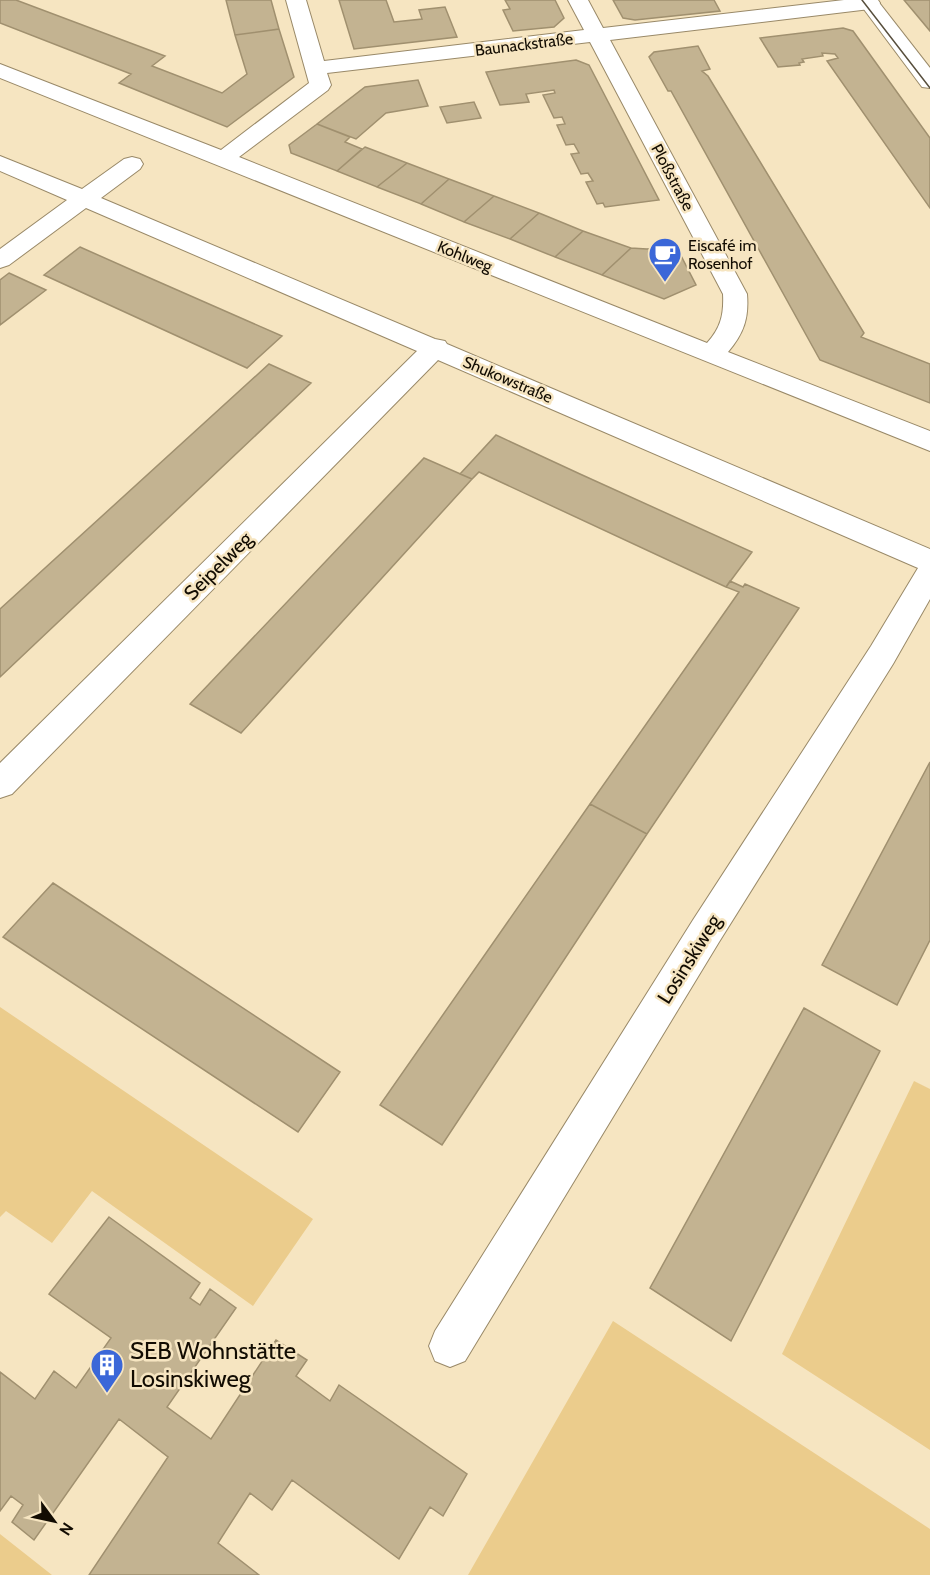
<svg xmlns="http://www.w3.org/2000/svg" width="930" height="1575" viewBox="0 0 930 1575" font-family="Cabin,sans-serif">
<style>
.green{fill:#ebcc8c}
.building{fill:#c3b391;stroke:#a0906f;stroke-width:1.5}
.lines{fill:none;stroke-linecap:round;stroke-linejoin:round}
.street-casing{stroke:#998968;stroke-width:2}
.secondary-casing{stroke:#998968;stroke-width:2}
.street{fill:#fff;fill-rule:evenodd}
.secondary{fill:#fff;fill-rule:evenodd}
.tram{stroke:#584f3d;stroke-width:1.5}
.labels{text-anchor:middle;stroke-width:5;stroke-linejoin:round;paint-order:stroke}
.far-street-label{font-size:16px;fill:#120c02;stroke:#f6e5c1}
.far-poi-label{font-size:16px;fill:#120c02;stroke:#f6e5c1;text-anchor:start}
.street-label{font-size:20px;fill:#120c02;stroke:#f6e5c1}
.near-poi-label{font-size:24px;fill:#120c02;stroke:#f6e5c1;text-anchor:start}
</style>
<rect width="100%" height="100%" fill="#f6e5c1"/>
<!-- green -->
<path class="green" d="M0 1007 313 1219 253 1306 92 1191 52 1243 6 1211 0 1217Z
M914 1081 930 1089V1450L782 1354Z
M613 1321 930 1529V1575H468Z
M0 1534 52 1575H0Z"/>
<!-- building -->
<path class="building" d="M0 0H16L165 56 152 66 222 93 247 74 235 35 279 29 294 77 227 127 119 83 131 74 0 23Z
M226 0H271L279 29 235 35Z
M339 0H386L394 22 422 19 419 10 445 7 457 37 354 49Z
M505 0H555L564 18 554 27 513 31 503 10 510 9Z
M613 0H714L720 11 635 20 623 18Z
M904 0H930V31Z
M843 28 853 31 930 138V208L827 61 838 58 835 54 822 53 823 56 802 59 804 62 799 63 800 65 778 67 760 38Z
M698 46 710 69 702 71 708 76 864 333 861 337 930 364V403L820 360 671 91H668L649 57 654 52Z
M576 60 589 65 659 200 605 207 603 203 597 204 586 182 593 181 588 173 581 174 571 154 579 153 574 144 566 145 557 125 565 124 562 117 554 118 543 95 555 93 554 90 526 94 529 102 500 105 486 72Z
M418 80 428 106 386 113 356 139 317 124 365 87Z
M474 102 481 118 447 123 440 107Z
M317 124 350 137 345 142 362 149 337 171 291 153 289 145Z
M365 147 407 163 377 187 337 171Z
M407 163 449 179 421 204 377 187Z
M449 179 494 196 464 222 421 204Z
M494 196 539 213 510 239 464 222Z
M539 213 583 231 555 257 510 239Z
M583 231 631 248 602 275 555 257Z
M676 246 696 285 664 299 602 275 631 248 647 249Z
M80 247 143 275 282 336 247 368 44 275Z
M9 273 46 290 0 325V280Z
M269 364 311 383 0 677V609Z
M496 435 580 474 752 552 726 587 479 472 472 479 460 474Z
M424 458 472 479 241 733 190 704Z
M730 581 743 587 745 584 799 608 647 834 590 804 739 592 726 587Z
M930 762V940L897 1005 822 965Z
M590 804 647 834 442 1145 380 1105Z
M53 883 340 1072 298 1132 3 937Z
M804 1008 880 1051 731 1341 650 1288Z
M109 1217 200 1283 190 1298 200 1305 210 1289 236 1308 167 1407 211 1439 276 1340 307 1360 296 1376 330 1401 339 1385 467 1474 443 1516 430 1507 399 1559 292 1480 272 1510 250 1493 218 1543 259 1575H89L168 1457 119 1419 34 1540 12 1522 23 1505 11 1496 0 1511V1372L35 1399 54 1371 76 1388 111 1338 49 1294Z"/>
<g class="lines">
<!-- street casing -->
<g class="street-casing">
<path id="street" d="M286 0H306L324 61 584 30 568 0H588L603 28 844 0H878L880 3 877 7 870 9 610 40 747 294C749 318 744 333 728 352L930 431V451L0 78V64L221 150 309 83ZM590 42 723 294C724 314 721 328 707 343L239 157 328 90 331 85 327 73Z
M0 156 82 189 124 159 132 157 140 159 143 164 140 169 101 198 435 339 445 341 447 344 930 549V599L893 664 719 942 465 1361 450 1367 435 1361 429 1346 435 1331 693 920 871 646 918 568 438 360 12 794 0 798V763L417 351 86 208 9 265 0 268V249L67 200 0 171Z"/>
</g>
<!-- secondary casing -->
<g class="secondary-casing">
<path id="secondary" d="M857 0H877L930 68V88L922 87Z"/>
</g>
<!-- street -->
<use href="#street" class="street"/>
<!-- secondary -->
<use href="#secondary" class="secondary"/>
<!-- tram -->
<path class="tram" d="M862 0 930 88"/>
</g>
<!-- icons -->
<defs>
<g id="cafe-pin" transform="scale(1.725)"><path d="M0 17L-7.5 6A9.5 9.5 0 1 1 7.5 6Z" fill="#3b67d8" stroke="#f6e5c1"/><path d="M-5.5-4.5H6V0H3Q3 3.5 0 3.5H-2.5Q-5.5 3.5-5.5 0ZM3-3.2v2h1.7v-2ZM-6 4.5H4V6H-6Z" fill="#fff"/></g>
<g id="building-pin" transform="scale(1.725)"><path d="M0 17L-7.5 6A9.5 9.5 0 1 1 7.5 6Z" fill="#3b67d8" stroke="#f6e5c1"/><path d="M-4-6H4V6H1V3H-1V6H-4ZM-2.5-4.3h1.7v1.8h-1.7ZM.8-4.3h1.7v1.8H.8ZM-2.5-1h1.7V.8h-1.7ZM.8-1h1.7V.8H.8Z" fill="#fff"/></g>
</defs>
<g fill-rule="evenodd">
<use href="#cafe-pin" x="665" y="254"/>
<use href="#building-pin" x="107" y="1365"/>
</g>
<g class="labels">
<!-- far-street labels -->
<g class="far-street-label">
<text transform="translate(524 44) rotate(-7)" y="6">Baunackstraße</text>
<text transform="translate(673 177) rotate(62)" y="6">Ploßstraße</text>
<text transform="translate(465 256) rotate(22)" y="6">Kohlweg</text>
<text transform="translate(508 379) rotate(23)" y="6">Shukowstraße</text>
</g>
<!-- far-poi labels -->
<g class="far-poi-label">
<text x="688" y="251">Eiscafé im<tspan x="688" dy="18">Rosenhof</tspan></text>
</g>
<!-- street labels -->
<g class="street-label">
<text transform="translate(218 566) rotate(-45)" y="7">Seipelweg</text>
<text transform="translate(689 959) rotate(-58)" y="7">Losinskiweg</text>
</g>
<!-- near-poi labels -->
<g class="near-poi-label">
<text x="130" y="1359">SEB Wohnstätte<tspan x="130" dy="28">Losinskiweg</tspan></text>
</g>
</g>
<!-- north arrow -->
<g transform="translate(54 1521) rotate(123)" stroke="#f6e5c1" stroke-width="4.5" paint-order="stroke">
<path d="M0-4.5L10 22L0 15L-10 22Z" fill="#120c02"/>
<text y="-9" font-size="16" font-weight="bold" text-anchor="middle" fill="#120c02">N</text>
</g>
</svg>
